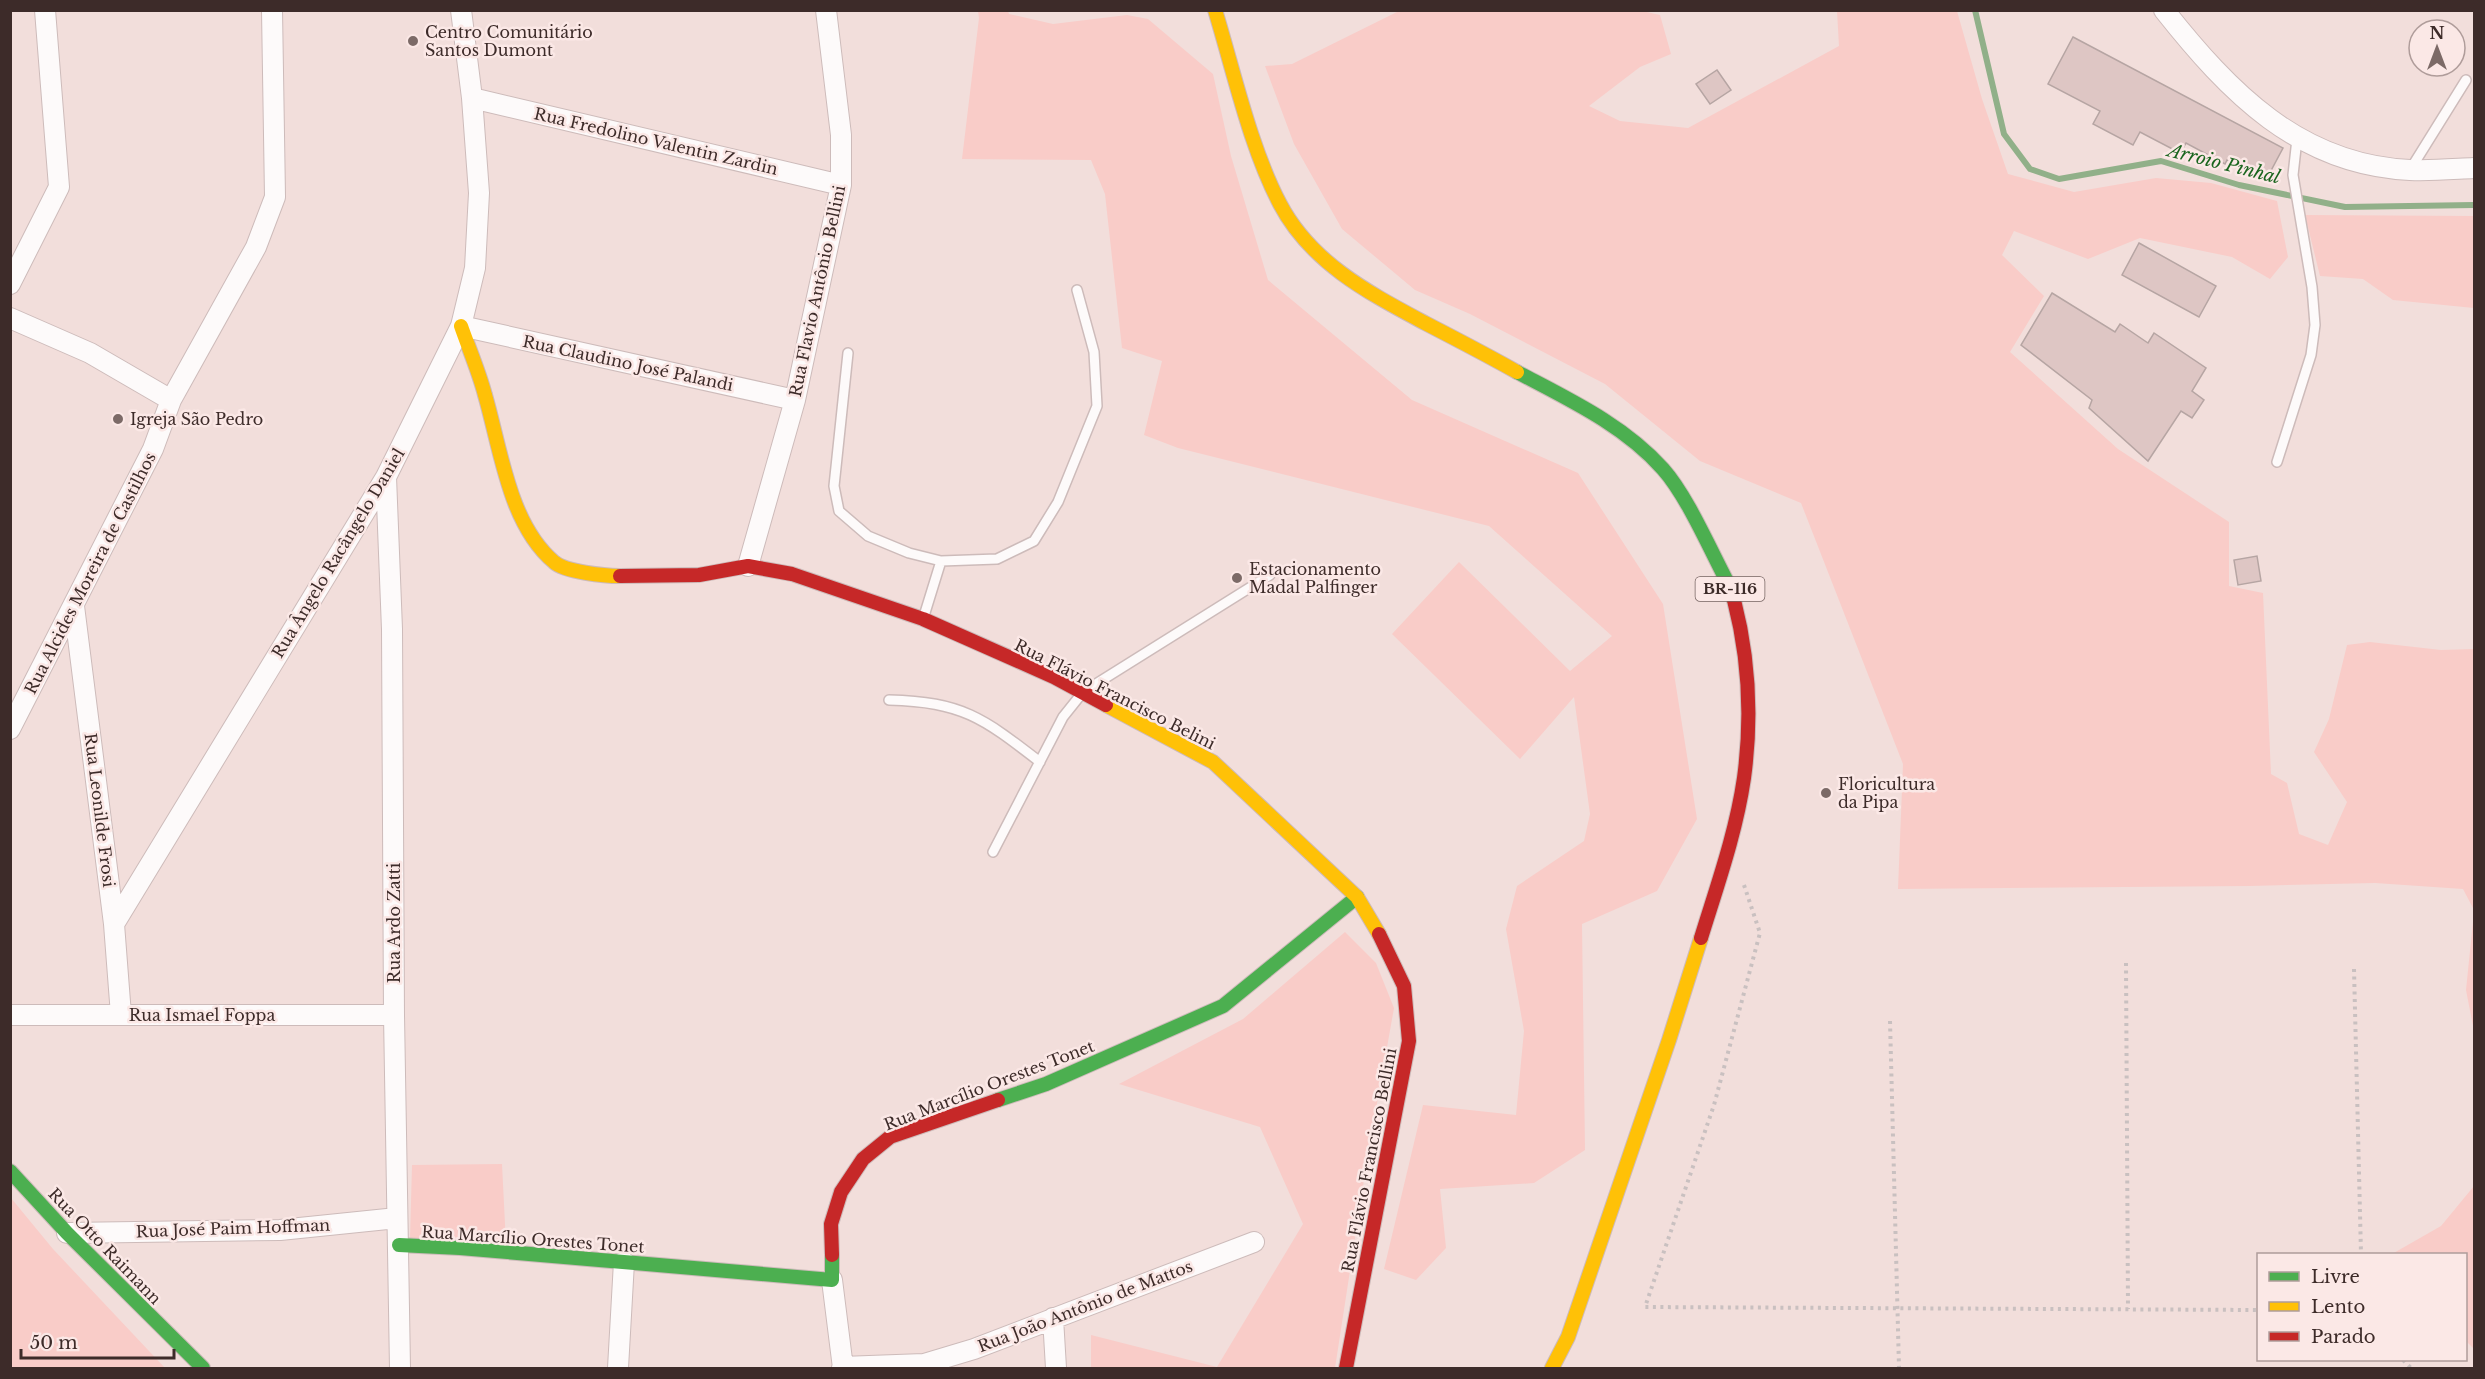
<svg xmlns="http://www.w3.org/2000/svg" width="2485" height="1379" viewBox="0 0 2485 1379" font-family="'Libre Baskerville',serif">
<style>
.green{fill:#f9ccc8}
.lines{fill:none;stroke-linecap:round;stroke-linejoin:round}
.stream{stroke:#91b089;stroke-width:6}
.building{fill:#dec6c4;stroke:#b6a5a3;stroke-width:1.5}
.lane-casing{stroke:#cdbbba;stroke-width:12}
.street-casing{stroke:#cdbbba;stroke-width:22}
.fast-casing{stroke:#cdbbba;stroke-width:16}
.slow-casing{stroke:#cdbbba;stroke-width:16}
.jam-casing{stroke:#cdbbba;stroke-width:16}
.path{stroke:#c9c0c0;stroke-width:4;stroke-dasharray:3 4.5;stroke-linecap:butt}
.lane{stroke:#fdfafa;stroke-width:9}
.street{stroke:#fdfafa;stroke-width:20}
.fast{stroke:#4caf50;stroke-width:14}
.slow{stroke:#ffc107;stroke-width:14}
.jam{stroke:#c62828;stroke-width:14}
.poi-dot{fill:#7c6a67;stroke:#fbe8e6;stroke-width:2}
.labels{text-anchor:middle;stroke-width:5;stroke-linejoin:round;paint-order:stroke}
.shield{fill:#fbe8e6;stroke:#766462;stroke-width:1.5}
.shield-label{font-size:15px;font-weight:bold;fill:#3d2b29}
.poi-label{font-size:16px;fill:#3d2b29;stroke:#fbe8e6;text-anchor:start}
.street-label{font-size:16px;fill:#3d2b29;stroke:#fbe8e6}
.water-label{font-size:18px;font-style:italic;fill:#1a651e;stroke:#fbe8e6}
</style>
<rect width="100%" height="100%" fill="#f2dedb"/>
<!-- green -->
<path class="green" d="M978 11H1008L1009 14 1053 24 1127 15 1148 19 1213 74 1231 156 1268 280 1412 400 1578 473 1663 604 1697 819 1657 891 1582 924 1585 1150 1534 1183 1440 1189 1446 1248 1416 1280 1384 1269 1423 1105 1516 1115 1524 1031 1506 929 1517 886 1584 841 1590 814 1574 697 1520 759 1392 634 1459 562 1570 671 1612 636 1489 526 1178 448 1144 435 1162 361 1122 348 1105 194 1091 160 962 159 979 18Z
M1399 11 1638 10 1660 15 1671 54 1640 67 1589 106 1620 121 1688 128 1839 46 1837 11H1957L1982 99 2008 174 2074 192 2156 178 2211 183 2277 201 2288 257 2270 279 2232 257 2140 238 2088 259 2014 231 2002 255 2044 296 2010 352 2118 449 2229 522V586L2263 593 2271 774 2287 783 2299 834 2328 845 2347 802 2314 752 2329 719 2347 645 2370 642 2441 650 2474 649V910L2463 889 2375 883 2249 886 1898 889 1903 764 1801 503 1700 461 1605 384 1470 314 1415 290 1342 229 1294 144 1265 66 1292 64Z
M2305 215 2474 216V308L2393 300 2363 279 2320 276Z
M2474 912V1031L2466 990Z
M1345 932 1376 963 1394 1008 1368 1154 1335 1368H1091V1335L1217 1367 1303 1224 1260 1127 1119 1084 1243 1019Z
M502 1164 506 1244 410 1239 412 1165Z
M2474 1186V1349L2466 1341V1254H2392L2441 1226Z
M11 1198 53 1249 165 1368H11Z"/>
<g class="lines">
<!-- stream -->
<path class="stream" d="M1975 10 2004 134 2030 169 2059 179 2161 161 2239 185 2345 207 2474 205"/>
</g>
<!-- building -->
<path class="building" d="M2073 37 2283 148 2266 180 2227 160 2225 164 2186 143 2180 153 2140 132 2133 145 2093 124 2100 111 2048 84Z
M1717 70 1731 90 1710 104 1696 84Z
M2139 243 2216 286 2199 317 2122 275Z
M2052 293 2115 332 2120 324 2148 343 2154 333 2206 368 2192 391 2204 400 2192 418 2181 411 2148 461 2089 408 2092 400 2021 345Z
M2257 556 2261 581 2238 585 2234 560Z"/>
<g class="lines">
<!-- lane casing -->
<g class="lane-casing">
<path id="lane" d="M2410 170 2466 80
M848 353 834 486 839 511 868 536 909 553 941 561 997 559 1034 541 1058 502 1097 406 1094 352 1077 290
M2277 462 2311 355 2315 325 2312 287 2293 175 2297 139
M924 616 941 561
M889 700C963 702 983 718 1040 762
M993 852 1063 717 1083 692 1270 575"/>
</g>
<!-- street casing -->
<g class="street-casing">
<path id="street" d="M2164 10C2229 92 2299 165 2410 170 2431 171 2453 169 2474 168
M472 98 841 185
M10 284 59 187 45 10
M10 318 90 353 171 400
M461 326 795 400
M386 477 392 629 394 1015 400 1368
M748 566 795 400 841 185V135L826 10
M74 606 114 924 121 1015
M10 729 153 449 171 400 256 247 275 197 272 10
M114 924 386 477 461 326 475 268 479 193 472 98 461 10
M10 1015H394
M67 1233 280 1230 397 1218
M832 1280 843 1368
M1053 1318 1056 1368
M842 1367 924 1364 974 1349 1254 1242
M618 1368 624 1262"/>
</g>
<!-- fast casing -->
<g class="fast-casing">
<path id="fast" d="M1517 372C1568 399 1624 425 1663 469 1688 497 1712 554 1731 589L1734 600
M998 1100 1046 1084 1223 1006 1357 897
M10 1171 67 1233 203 1368
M399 1245 460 1248 832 1280V1255"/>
</g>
<!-- slow casing -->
<g class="slow-casing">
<path id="slow" d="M1215 10C1234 72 1250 147 1280 204 1311 263 1369 293 1425 323 1456 339 1487 355 1517 372
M461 326C469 349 479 372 485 395 501 450 509 524 554 562 565 572 605 576 620 576
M1106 705 1213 762 1357 897 1379 934
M1552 1368 1568 1337 1669 1040 1701 938"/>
</g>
<!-- jam casing -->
<g class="jam-casing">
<path id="jam" d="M620 576 699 575 748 566 792 574 923 619 1054 677 1106 705
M1701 938C1717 886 1736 833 1744 778 1752 719 1749 658 1734 600
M832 1255 831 1224 841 1192 863 1159 890 1137 998 1100
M1346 1368 1409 1041 1404 986 1379 934"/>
</g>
<!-- path -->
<path class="path" d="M1744 885 1760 933 1714 1105 1645 1307 2258 1310
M2126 963 2128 1309
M2354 969 2361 1254
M1890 1021 1899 1368
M2403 1360 2411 1368"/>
<!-- lane -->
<use href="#lane" class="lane"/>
<!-- street -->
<use href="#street" class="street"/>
<!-- fast -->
<use href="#fast" class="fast"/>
<!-- slow -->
<use href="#slow" class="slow"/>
<!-- jam -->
<use href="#jam" class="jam"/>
</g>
<!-- markers -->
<g class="poi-dot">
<circle cx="413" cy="41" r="6"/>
<circle cx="118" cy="419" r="6"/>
<circle cx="1237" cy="578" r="6"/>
<circle cx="1826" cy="793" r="6"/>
</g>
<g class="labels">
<!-- shield labels -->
<rect class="shield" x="1695.5" y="577" width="69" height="24" rx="4.5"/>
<g class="shield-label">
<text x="1730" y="594">BR-116</text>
</g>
<!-- poi labels -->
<g class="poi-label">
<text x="425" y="38">Centro Comunitário<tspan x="425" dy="18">Santos Dumont</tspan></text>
<text x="130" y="425">Igreja São Pedro</text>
<text x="1249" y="575">Estacionamento<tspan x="1249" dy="18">Madal Palfinger</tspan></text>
<text x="1838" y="790">Floricultura<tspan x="1838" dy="18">da Pipa</tspan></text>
</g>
<!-- street labels -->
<g class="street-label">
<text transform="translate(656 141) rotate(13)" y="6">Rua Fredolino Valentin Zardin</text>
<text transform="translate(817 291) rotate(-78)" y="6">Rua Flavio Antônio Bellini</text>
<text transform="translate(628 363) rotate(12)" y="6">Rua Claudino José Palandi</text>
<text transform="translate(338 553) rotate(-59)" y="6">Rua Ângelo Racângelo Daniel</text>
<text transform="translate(90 573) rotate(-63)" y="6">Rua Alcides Moreira de Castilhos</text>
<text transform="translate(1115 694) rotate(27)" y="6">Rua Flávio Francisco Belini</text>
<text transform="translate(100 810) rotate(83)" y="6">Rua Leonilde Frosi</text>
<text transform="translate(394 923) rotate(-90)" y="6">Rua Ardo Zatti</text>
<text x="202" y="1021">Rua Ismael Foppa</text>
<text transform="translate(989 1085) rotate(-21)" y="6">Rua Marcílio Orestes Tonet</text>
<text transform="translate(1369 1160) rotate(-79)" y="6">Rua Flávio Francisco Bellini</text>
<text transform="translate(233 1228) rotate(-2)" y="6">Rua José Paim Hoffman</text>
<text transform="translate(533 1239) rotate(4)" y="6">Rua Marcílio Orestes Tonet</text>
<text transform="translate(105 1246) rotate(46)" y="6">Rua Otto Raimann</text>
<text transform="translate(1085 1306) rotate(-21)" y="6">Rua João Antônio de Mattos</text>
</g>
<!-- water labels -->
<g class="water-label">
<text transform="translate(2224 164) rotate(14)" y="6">Arroio Pinhal</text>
</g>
</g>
<!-- border -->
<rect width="2485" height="1379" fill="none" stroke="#3d2b29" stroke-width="24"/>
<!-- legend -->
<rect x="2257" y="1253" width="210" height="108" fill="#fbe8e6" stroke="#af9c9a" stroke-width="1.5"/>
<rect x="2269" y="1272" width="30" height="9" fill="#4caf50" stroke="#af9c9a" stroke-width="1.5"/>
<text x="2311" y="1283" font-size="18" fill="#3d2b29">Livre</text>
<rect x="2269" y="1302" width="30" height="9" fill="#ffc107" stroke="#af9c9a" stroke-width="1.5"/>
<text x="2311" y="1313" font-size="18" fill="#3d2b29">Lento</text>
<rect x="2269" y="1332" width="30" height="9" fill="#c62828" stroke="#af9c9a" stroke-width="1.5"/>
<text x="2311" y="1343" font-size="18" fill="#3d2b29">Parado</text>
<!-- north arrow -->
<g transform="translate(2437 48)"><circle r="28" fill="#fbe8e6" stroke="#af9c9a" stroke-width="1.5"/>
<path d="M0-4.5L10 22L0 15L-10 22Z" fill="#7c6a67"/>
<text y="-9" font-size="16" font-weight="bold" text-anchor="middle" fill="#3d2b29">N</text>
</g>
<!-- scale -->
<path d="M21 1349v9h153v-9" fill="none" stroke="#3d2b29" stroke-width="3"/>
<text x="30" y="1349" font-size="18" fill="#3d2b29" stroke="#fbe8e6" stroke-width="4.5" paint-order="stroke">50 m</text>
</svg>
